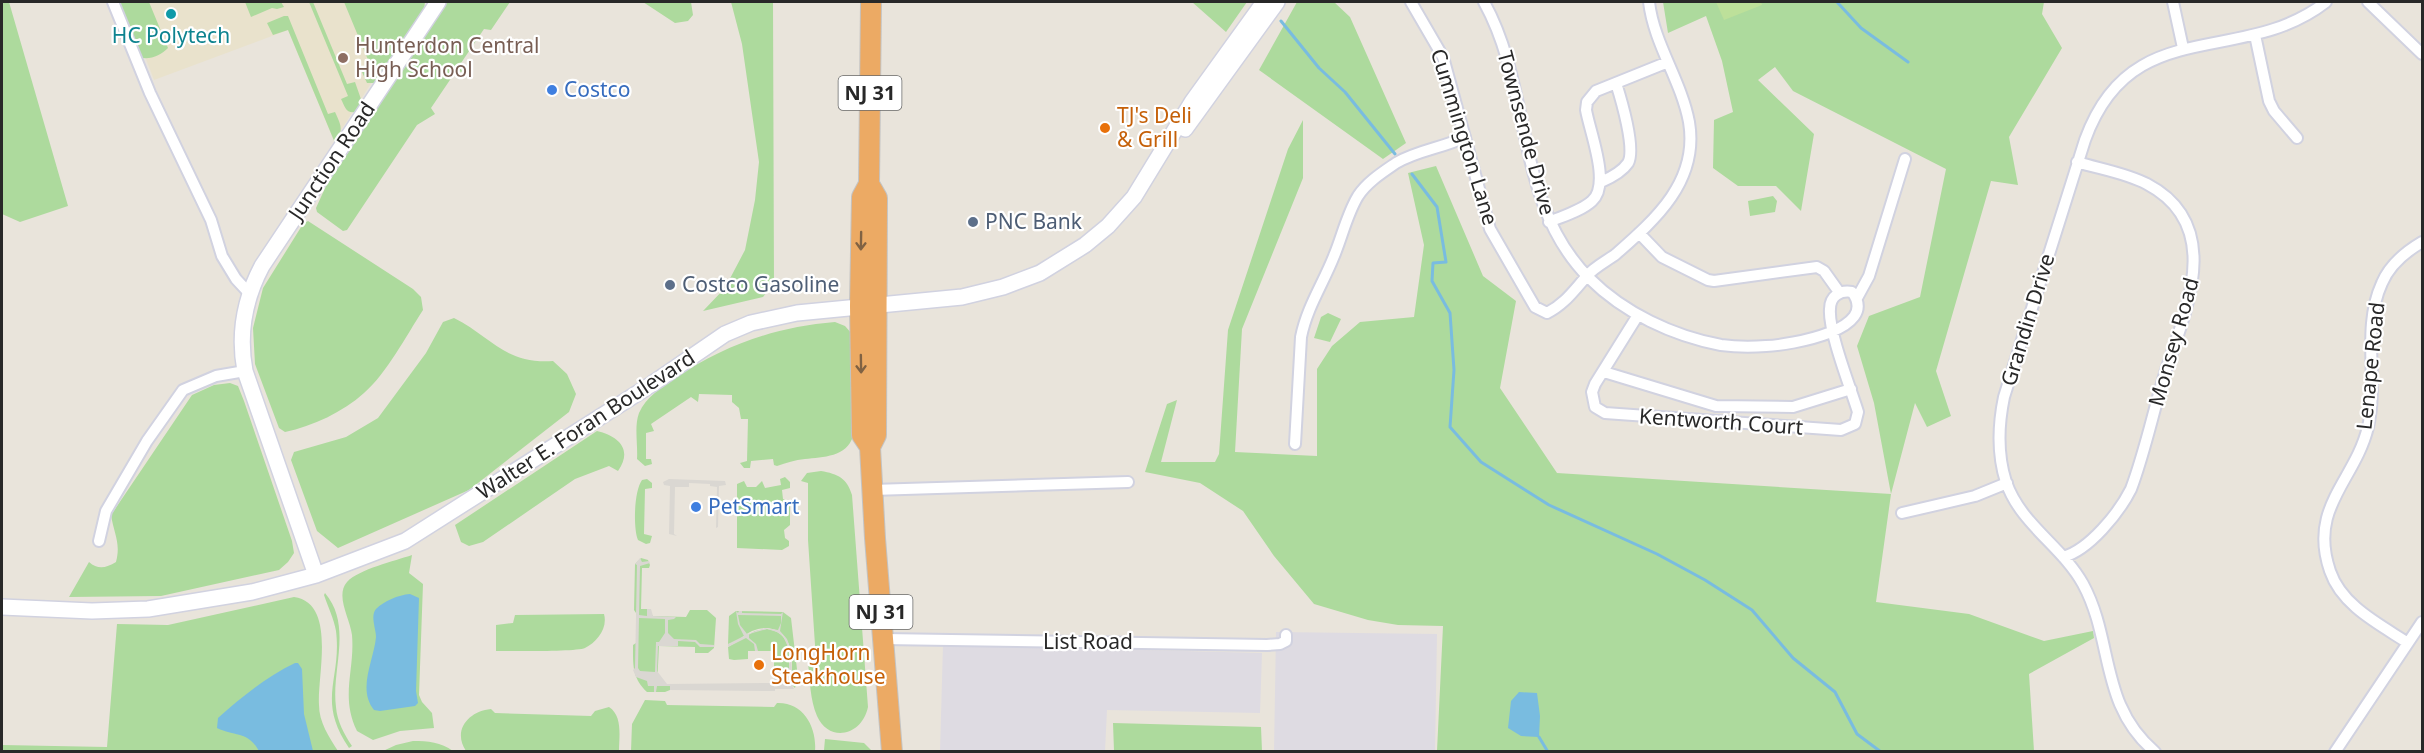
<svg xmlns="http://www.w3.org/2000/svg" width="2424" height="753" viewBox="0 0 2424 753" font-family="'Noto Sans',sans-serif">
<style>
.industrial{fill:#dedbe2}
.education{fill:#e9e2cc}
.green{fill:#adda9d}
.pitch{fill:#bde09a}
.plaza{fill:#dad7d2;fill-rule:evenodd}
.water{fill:#79bce0}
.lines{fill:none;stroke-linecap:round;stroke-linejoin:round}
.stream{stroke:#79bce0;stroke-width:3}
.street-casing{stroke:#d1d2e0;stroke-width:14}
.secondary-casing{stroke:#d1d2e0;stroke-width:18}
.highway-casing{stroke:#c3c3c3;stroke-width:22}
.street{stroke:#fff;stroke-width:10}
.secondary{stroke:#fff;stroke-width:15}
.highway{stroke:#ecaa64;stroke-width:20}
.oneway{stroke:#806243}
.culture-dot{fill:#0f9aa8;stroke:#fff;stroke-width:2}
.education-dot{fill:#8d6e63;stroke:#fff;stroke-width:2}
.shop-dot{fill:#3f7fe0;stroke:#fff;stroke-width:2}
.food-dot{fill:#e8710a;stroke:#fff;stroke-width:2}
.service-dot{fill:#5c6f8a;stroke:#fff;stroke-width:2}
.labels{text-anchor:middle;stroke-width:4.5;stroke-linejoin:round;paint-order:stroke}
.shield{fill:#fff;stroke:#686868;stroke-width:1.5}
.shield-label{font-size:20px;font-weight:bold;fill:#282828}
.culture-label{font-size:21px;fill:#0d838f;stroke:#fff}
.education-label{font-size:21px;fill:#785e54;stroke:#fff;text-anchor:start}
.shop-label{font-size:21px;fill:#366cbe;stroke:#fff;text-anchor:start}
.food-label{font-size:21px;fill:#c56008;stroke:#fff;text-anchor:start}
.street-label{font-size:21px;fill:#282828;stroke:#fff}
.service-label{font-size:21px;fill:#4e5e75;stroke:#fff;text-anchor:start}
</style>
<rect width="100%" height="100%" fill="#e9e4db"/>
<!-- industrial -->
<path class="industrial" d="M1276 632 1437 634 1435 751 1274 752Z
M943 645 1262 653 1260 713 1107 710 1105 751 940 752Z"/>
<!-- education -->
<path class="education" d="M124 2H423L334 141 288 30 154 80Z"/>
<!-- green -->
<path class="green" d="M2 2H9L68 206 20 222 2 214Z
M117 2H149L168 48C161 55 149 61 139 57Z
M245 2H281L284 7 277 9 272 8 251 17Z
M309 2H313L347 84 355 82 362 102 356 112C346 114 345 107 341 99L348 96Z
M344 2H425L424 10 376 83H367L362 72 371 67Z
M447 2H510L491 30 484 29 459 66 463 72 456 71 431 108 435 114 417 125 347 230 343 231 317 212 316 208 326 186Z
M643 2H691L693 15 688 21 675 23Z
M731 2H773L774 283 763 297 703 311 725 288 745 250 755 200 759 162 742 44Z
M1192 2H1247L1226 32Z
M1297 2H1334L1350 17 1406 143 1383 159 1259 70Z
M1663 2H2044L2042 14 2062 48 2009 137 2018 185 1991 181 1936 371 1951 416 1927 427 1915 403 1891 494 1876 602 1969 614 2044 641 2093 631 2094 638 2029 674 2034 751H1437L1443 626 1398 625 1368 620 1314 604 1274 556 1243 511 1200 483 1145 472 1167 404 1177 400 1161 462H1215L1219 454 1228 330 1288 149 1303 120V178L1242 329 1235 452 1317 456V369L1332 346 1360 322 1414 317 1424 245 1408 173 1436 166 1483 276 1516 301 1500 388 1557 473 1891 494 1874 403 1857 346 1869 316 1920 297 1946 169 1793 91 1775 67 1758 80 1814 134 1801 211 1776 186H1738L1713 168 1714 120 1733 112 1722 61 1706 16 1668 33Z
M284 16H288L328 114 335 112C341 125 344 130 335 143L288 30 273 35 267 23Z
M1773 196 1777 201 1775 212 1750 216 1748 201Z
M308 221 413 289 421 297 423 310C406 336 387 373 364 393 343 412 313 426 285 432L279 428 255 364 253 328 263 288 303 224Z
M1328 313 1341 319 1330 342 1314 338 1321 317Z
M454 318C492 337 504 364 553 361L567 374 576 394 569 412 469 490 338 548 317 531 291 460 294 452 346 437 378 418 426 353 443 322Z
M835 322 845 326 852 334 853 436C847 457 823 457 805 459 795 460 786 463 777 466L774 465 773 459 751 461 750 468H744L740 463 747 461 748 419H741L739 408 732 402V395L699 394 698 402 691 397 651 424 654 431 646 433V459H651L652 464 645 466 637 459C638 445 634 426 639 413 646 397 662 387 675 378 725 345 775 327 835 322Z
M230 383 238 386 244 401 292 541 294 553 288 562 279 570 161 596 69 597 89 562C98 570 106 568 116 562 121 543 114 534 111 515L192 395 214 385Z
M597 431C619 436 633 450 618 471L609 466 575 479 483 542 469 546 461 542 455 525Z
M821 471C838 474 847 478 852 495L868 707C862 736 829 743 817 716 810 700 810 680 808 663L816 660 808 540V483L801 481 807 473Z
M785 477 790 482V488L782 490 783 499 790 502V525L784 530 785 538 789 541V546L782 550 737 548V484L744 481 747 487H756L762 481 765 488 781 485 780 479Z
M647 479 652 483V488L645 489 644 534 652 536 650 543 646 544 638 540C633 528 634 491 642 480Z
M412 555 409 573 423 584 419 695 422 702 432 713 434 728 400 731 373 740 357 731C340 696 355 671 352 635 350 618 335 596 347 582 359 569 395 561 412 555Z
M641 558 648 560 650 565 649 568H642L641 609H647L653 616 686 617 690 610H707L716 618 714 648 708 653H695V647L659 646 657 686H671L670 690 665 692H647C632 678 633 665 633 645L636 643V613L634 610 635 564Z
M325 593C353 626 331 670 336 707 337 721 344 734 352 746L349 748C316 699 342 680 336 631 334 619 328 607 324 595Z
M294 597C337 603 317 676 319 705 319 722 329 737 338 751L2 752V745L107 747 117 624 168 625Z
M736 611 783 612 791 618 798 678 795 688 792 685C791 675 793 662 791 652 788 632 771 623 752 631 743 635 738 643 728 644L729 616Z
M604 614C608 628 597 642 585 648 576 652 510 651 496 651V625L513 623 515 615Z
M767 629C789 632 790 650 789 668L774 670V651H748V659L734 660 729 659 728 647 755 631Z
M645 700 665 701 667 705 774 707 777 703C804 702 817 728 815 751H631L632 724Z
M609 707C623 716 619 737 619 751H466C452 730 469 711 491 709L495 713 591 716 595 711Z
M1113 723 1261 727 1262 751H1114Z
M825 739 864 743 872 751 824 750Z
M413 741C428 741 441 742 453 751H383L396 745Z"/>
<!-- pitch -->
<path class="pitch" d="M1716 2H1761L1762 5 1724 20Z"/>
<!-- plaza -->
<path class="plaza" d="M669 479 725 481 726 485 719 486 718 527 716 528 717 487 710 486V484L689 483V487H675L674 534 677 536 669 534 670 486 664 485 663 482Z
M640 558 642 562 649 561 650 563 640 566 639 615 647 616V609H651L653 616 676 617 674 619 668 620V633L674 639 696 640 700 644 714 645V647H700L695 642 678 641V646H658L657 671 667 684 774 683V677H782V669L789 668 790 651 783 636 777 632 767 629 749 634V638L756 644 758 651H755L754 644 746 638 728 647V644L744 636 738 624 736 611 738 613 739 611H742V613L781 614 783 612 780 631 787 639 791 651 792 685 794 689H775V691L670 690V686H657L656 692H654V686H648L647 681 636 677 633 670 635 668 637 565 635 564ZM738 615 781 616V623L778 630 765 628 747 634 740 625ZM639 618 665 619V633L659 642H656L655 672 640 671 638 668Z"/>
<!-- water -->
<path class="water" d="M410 594 419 598 416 691 418 703 415 706 380 711 374 710C357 689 374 660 376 637 376 629 370 616 376 609 384 601 398 595 410 594Z
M295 663H298L302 669 304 714 313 751H259C248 731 236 737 217 728L218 718C242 697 266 677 295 663Z
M1519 692 1537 693 1540 716 1539 737 1521 736 1508 728 1511 701Z"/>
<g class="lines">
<!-- stream -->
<path class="stream" d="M1837 2 1861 28 1908 62
M1281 21 1319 68 1345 92 1395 154
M1412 174 1437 207 1446 262 1433 263 1432 281 1450 313 1454 370 1450 427 1481 462 1549 505 1657 554 1705 580 1752 610 1793 658 1835 692 1857 734 1881 752
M1539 737 1548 752"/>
<!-- street casing -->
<g class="street-casing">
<path id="street" d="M113 2 150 93 211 220 222 256 236 279 249 293
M1411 2 1443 57 1490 229 1535 307 1547 313C1565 304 1574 290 1587 276 1594 267 1607 261 1616 254 1656 219 1699 181 1689 122 1681 80 1654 44 1649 2
M1484 2C1533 90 1514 203 1589 278 1624 313 1673 336 1721 345 1736 347 1752 347 1766 346 1790 345 1881 330 1852 292 1840 290 1830 296 1830 309 1828 331 1851 389 1858 412L1855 424 1841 430 1605 413 1595 407 1592 392 1595 384 1638 315
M2173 2 2183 48
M2368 2 2422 54
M2255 35 2269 101 2274 111 2297 138
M1601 182C1610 178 1622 172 1628 163 1636 149 1621 99 1616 83
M1549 222C1563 216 1581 211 1592 201 1611 184 1590 133 1586 110L1587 102 1596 91 1668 62
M1639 233 1662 257 1708 280 1714 281 1817 267 1824 271 1839 292
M1857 298 1869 276 1905 159
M1604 372 1716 406 1793 407 1851 389
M1295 444 1301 337C1307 307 1323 284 1334 256 1342 237 1347 214 1358 196 1367 182 1383 172 1396 163 1418 150 1443 148 1465 137
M872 490 1128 482
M1902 513 1975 496 2007 483
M99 541 106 511 147 441 183 390 216 376 245 371
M2063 557C2089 550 2119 513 2131 489 2146 449 2154 407 2167 367 2188 306 2223 224 2147 184 2126 173 2100 169 2077 162
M883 639 1267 645 1280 644 1286 641V635
M2408 643C2379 624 2342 606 2330 571 2308 507 2355 481 2368 427 2379 379 2361 329 2382 283 2390 264 2405 252 2422 242
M2155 752C2099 705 2114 641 2083 584 2062 546 2021 525 2006 482 1997 454 1998 426 2004 397L2085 140C2131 12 2241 68 2326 2
M2335 752 2422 622"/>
</g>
<!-- secondary casing -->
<g class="secondary-casing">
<path id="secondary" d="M1185 129 1277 2
M316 575 245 371C238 334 244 300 262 266L438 2
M2 607 92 611 148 609 252 592 316 575 405 541 652 384 725 334 751 323 797 313 962 297 1003 287 1040 273 1085 245 1108 226 1134 197 1192 102 1264 2"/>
</g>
<!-- highway casing -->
<g class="highway-casing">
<path id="highway" d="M869 184 862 197 860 306 862 435 870 447 875 538 892 752
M870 447 876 435 877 198 869 184 871 2"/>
</g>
<!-- street -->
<use href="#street" class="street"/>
<!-- secondary -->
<use href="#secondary" class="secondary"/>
<!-- highway -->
<use href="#highway" class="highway"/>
</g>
<!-- one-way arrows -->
<defs><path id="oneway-shaft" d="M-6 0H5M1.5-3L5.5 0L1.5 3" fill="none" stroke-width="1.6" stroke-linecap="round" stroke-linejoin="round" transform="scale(1.5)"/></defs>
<g class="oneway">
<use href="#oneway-shaft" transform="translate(861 241) rotate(91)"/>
<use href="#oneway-shaft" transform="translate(861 364) rotate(89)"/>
</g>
<!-- markers -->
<circle class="culture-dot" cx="171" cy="14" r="6"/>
<circle class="education-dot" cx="343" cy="58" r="6"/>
<g class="shop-dot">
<circle cx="552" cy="90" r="6"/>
<circle cx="696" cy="507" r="6"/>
</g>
<g class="food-dot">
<circle cx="1105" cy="128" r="6"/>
<circle cx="759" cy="665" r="6"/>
</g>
<g class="service-dot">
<circle cx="973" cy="222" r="6"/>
<circle cx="670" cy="285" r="6"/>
</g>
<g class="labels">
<!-- shield labels -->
<g class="shield">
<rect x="838.5" y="76" width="63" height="34" rx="4.5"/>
<rect x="849.5" y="595" width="63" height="34" rx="4.5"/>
</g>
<g class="shield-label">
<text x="870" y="100">NJ 31</text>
<text x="881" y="619">NJ 31</text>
</g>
<!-- culture labels -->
<g class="culture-label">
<text x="171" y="43">HC Polytech</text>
</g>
<!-- education labels -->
<g class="education-label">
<text x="355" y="53">Hunterdon Central<tspan x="355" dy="24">High School</tspan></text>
</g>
<!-- shop labels -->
<g class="shop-label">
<text x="564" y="97">Costco</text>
<text x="708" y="514">PetSmart</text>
</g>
<!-- food labels -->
<g class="food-label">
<text x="1117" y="123">TJ's Deli<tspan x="1117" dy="24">&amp; Grill</tspan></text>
<text x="771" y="660">LongHorn<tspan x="771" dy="24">Steakhouse</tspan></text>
</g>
<!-- street labels -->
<g class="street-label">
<text transform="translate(1526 133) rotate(75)" y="7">Townsende Drive</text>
<text transform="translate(1464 137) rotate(73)" y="7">Cummington Lane</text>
<text transform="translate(332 161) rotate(-56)" y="7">Junction Road</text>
<text transform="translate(2028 320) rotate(-73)" y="7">Grandin Drive</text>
<text transform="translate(2174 342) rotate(-74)" y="7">Monsey Road</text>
<text transform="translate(2371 366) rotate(-84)" y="7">Lenape Road</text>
<text transform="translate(1721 422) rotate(4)" y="7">Kentworth Court</text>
<text transform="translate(586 425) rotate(-33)" y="7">Walter E. Foran Boulevard</text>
<text x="1088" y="649">List Road</text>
</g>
<!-- service labels -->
<g class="service-label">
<text x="985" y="229">PNC Bank</text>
<text x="682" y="292">Costco Gasoline</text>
</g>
</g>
<!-- border -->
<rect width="2424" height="753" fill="none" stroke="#282828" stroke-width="6"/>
</svg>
